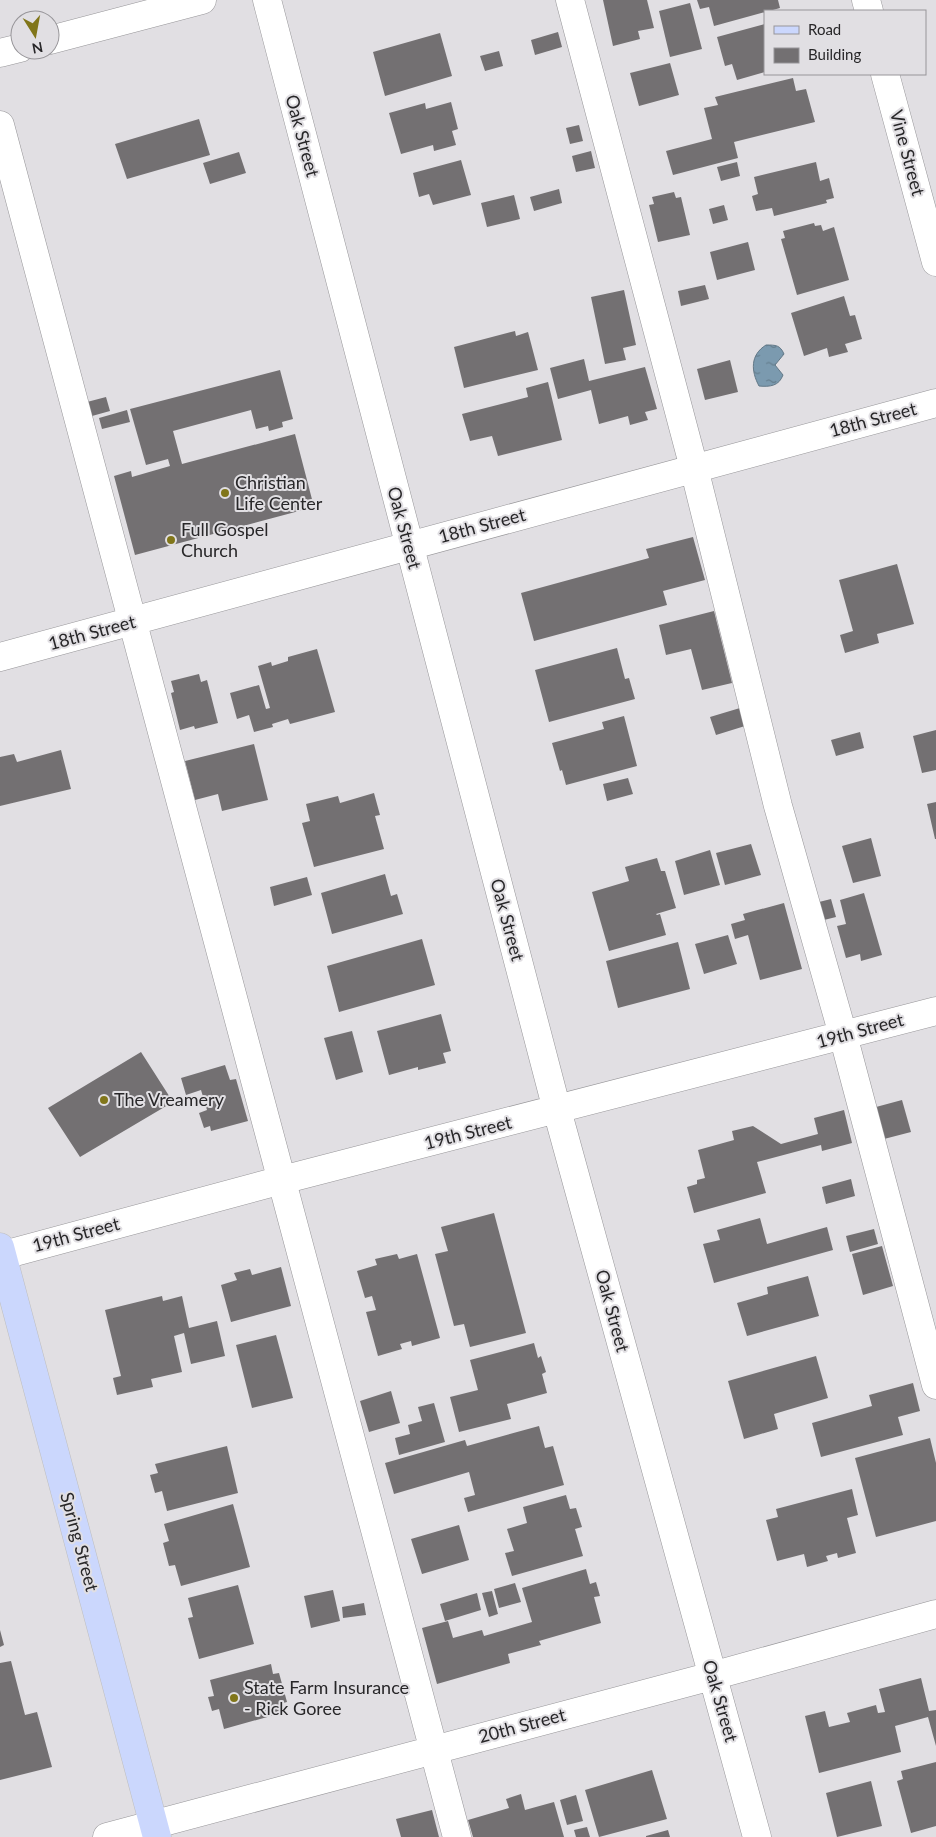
<svg xmlns="http://www.w3.org/2000/svg" width="936" height="1837" viewBox="0 0 936 1837" font-family="Lato,sans-serif">
<style>
.water{fill:url(#water-ripples);stroke:#627887}
.building{fill:#737072}
.lines{fill:none;stroke-linecap:round;stroke-linejoin:round}
.minor-casing{stroke:#979699;stroke-width:29}
.major-casing{stroke:#bebebf;stroke-width:29}
.minor{stroke:#fff;stroke-width:28}
.major{stroke:#cbd7fd;stroke-width:28}
.poi-dot{fill:#81761a;stroke:#e1dfe3;stroke-width:2}
.labels{text-anchor:middle;stroke-width:4;stroke-linejoin:round;paint-order:stroke}
.street-label{font-size:18px;fill:#282729;stroke:#e1dfe3}
.poi-label{font-size:18px;fill:#282729;stroke:#e1dfe3;text-anchor:start}
</style>
<defs>
<pattern id="water-ripples" width="26" height="14" patternUnits="userSpaceOnUse" patternTransform="scale(1.25)"><rect width="26" height="14" fill="#7b9aaf"/><path d="M2 4q2-2 4 0t4 0M15 11q2-2 4 0t4 0" fill="none" stroke="#657e8e"/></pattern>
</defs>
<rect width="100%" height="100%" fill="#e1dfe3"/>
<!-- water -->
<path class="water" d="M766 345C776 345 780 345 784 354L775 365 783 375C779 386 770 387 759 386 751 371 750 355 766 345Z"/>
<!-- building -->
<path class="building" d="M603 0H647L654 28 638 31 640 39 613 46Z
M697 0H778L780 8 714 26 709 7 700 9Z
M690 3 702 49 670 57 659 11Z
M765 24V72L737 80 732 64 725 66 717 37Z
M558 32 562 47 535 55 531 40Z
M440 33 452 76 385 96 373 52Z
M499 51 503 66 485 71 480 56Z
M670 63 679 95 639 106 630 73Z
M793 78 796 91 806 89 815 122 734 142 738 158 673 175 666 151 712 139 704 108 718 105 715 97Z
M451 102 458 129 452 131 456 145 434 151 433 145 401 154 389 113 425 103 426 109Z
M199 119 210 155 127 179 115 144Z
M579 125 583 141 570 144 566 128Z
M591 151 595 168 576 172 572 156Z
M239 152 246 173 210 184 203 163Z
M461 160 471 195 433 205 429 194 419 197 413 173Z
M737 162 740 176 721 181 717 167Z
M816 162 820 181 829 178 834 198 826 200 827 203 774 216 772 208 756 211 752 196 758 194 754 177Z
M559 189 562 203 534 211 530 197Z
M674 192 676 198 681 197 690 235 658 242 649 205 654 204 652 197Z
M514 195 520 219 487 227 481 203Z
M724 205 728 220 713 224 709 209Z
M814 223 815 226 821 225 823 231 834 227 849 280 797 295 781 239 785 238 783 231Z
M748 242 755 270 717 280 710 252Z
M705 285 709 299 681 306 678 291Z
M624 290 636 345 623 348 626 360 605 364 591 297Z
M844 296 850 316 855 315 862 339 845 344 848 352 829 357 827 348 804 356 791 313Z
M515 331 516 336 528 332 538 370 464 388 454 347Z
M584 359 589 381 645 367 657 409 645 412 648 420 630 425 628 416 599 424 591 390 558 399 550 368Z
M730 360 738 392 705 400 697 369Z
M280 370 293 419 282 422 283 427 269 431 268 426 256 429 251 410 173 431 182 464 295 434 314 507 135 555 114 476 131 471 132 477 170 466 168 459 146 465 130 409Z
M548 382 562 440 498 456 492 436 470 441 462 414 528 397 526 388Z
M106 397 110 411 92 416 87 402Z
M127 410 130 422 102 429 99 418Z
M693 537 705 580 663 591 667 605 534 641 521 593 649 558 646 549Z
M897 564 914 624 877 634 879 643 845 653 840 635 853 631 839 580Z
M714 611 732 683 702 690 691 649 666 655 659 625Z
M617 648 625 679 629 678 635 699 549 722 535 670Z
M317 649 335 712 290 724 288 719 272 724 273 727 254 732 249 715 237 719 230 693 259 685 266 709 270 708 258 666 271 662 272 666 288 661V657Z
M199 674 201 682 207 680 218 723 195 729 194 726 180 730 171 693 174 692 171 681Z
M740 708 745 726 716 735 710 717Z
M624 716 637 766 566 785 562 770 560 771 552 743 604 729 602 722Z
M936 730V770L922 773 913 736Z
M860 732 864 748 836 756 831 740Z
M254 744 268 800 222 811 218 794 195 800 185 761Z
M61 750 71 789 0 806V757L14 754 17 762Z
M628 778 633 794 607 801 603 784Z
M374 793 380 815 375 816 384 849 314 867 302 823 310 821 306 804 338 796 340 803Z
M936 802V839H935L927 804Z
M871 838 881 876 853 883 842 846Z
M751 844 761 875 725 885 716 853Z
M710 850 720 885 684 895 675 861Z
M657 858 661 871H665L676 908 656 914 657 915 660 914 666 935 609 951 592 892 629 881 625 867Z
M385 874 391 896 397 894 403 914 332 934 321 893Z
M307 877 312 895 274 906 270 887Z
M864 893 882 955 861 961 860 954 846 958 837 926 846 924 840 900Z
M831 899 836 917 824 920 819 902Z
M784 903 802 969 760 980 748 935 735 939 731 924 745 920 743 914Z
M728 935 737 964 704 974 695 944Z
M422 939 435 985 339 1012 327 966Z
M678 942 690 989 618 1008 606 961Z
M441 1014 451 1051 443 1053 446 1063 418 1070V1067L389 1075 377 1031Z
M352 1031 363 1072 336 1080 324 1038Z
M141 1052 173 1102 80 1157 48 1108Z
M225 1065 230 1080 236 1079 248 1121 211 1131 210 1126 204 1128 199 1113 207 1110 201 1090 186 1095 181 1078Z
M902 1100 911 1132 884 1139 876 1107Z
M844 1110 852 1143 822 1151 821 1145 757 1162 766 1193 694 1213 687 1187 697 1184V1180L705 1178 698 1150 734 1140 732 1131 753 1126 781 1144 818 1134 814 1118Z
M851 1179 855 1196 826 1204 822 1187Z
M494 1213 526 1333 470 1347 464 1324 454 1326 435 1254 448 1251 441 1227Z
M760 1218 767 1244 827 1227 833 1250 714 1283 703 1244 720 1240 717 1230Z
M874 1229 878 1244 850 1252 846 1236Z
M882 1246 893 1286 863 1295 852 1254Z
M397 1254 399 1259 417 1254 440 1338 412 1346 411 1341 400 1344 402 1349 378 1356 366 1312 376 1310 372 1296 365 1298 357 1271 377 1265 375 1259Z
M281 1267 291 1306 231 1322 221 1285 237 1280 234 1273 250 1269 252 1275Z
M808 1276 819 1316 747 1336 737 1303 768 1294 767 1287Z
M162 1296 163 1301 182 1296 189 1328 217 1321 225 1356 191 1364 184 1333 174 1336 182 1372 151 1379 153 1387 117 1395 113 1378 121 1376 105 1310Z
M276 1335 293 1398 252 1408 236 1345Z
M534 1343 538 1358 541 1356 546 1372 542 1374 547 1393 507 1404 511 1419 459 1432 450 1397 478 1390 470 1360Z
M816 1356 828 1398 774 1414 778 1429 744 1439 728 1381Z
M913 1383 920 1411 898 1417 903 1435 821 1457 812 1423 872 1406 869 1395Z
M391 1391 400 1423 369 1432 360 1401Z
M434 1403 445 1442 399 1455 395 1438 410 1434 408 1425 422 1421 418 1407Z
M539 1426 545 1448 553 1446 564 1485 468 1512 464 1498 475 1495 469 1472 394 1494 385 1463 465 1440 467 1446Z
M930 1438 936 1463V1521L876 1537 855 1458Z
M227 1446 238 1493 167 1511 162 1491 155 1493 150 1475 158 1473 155 1464Z
M852 1489 858 1515 847 1518 856 1553 838 1558 837 1553 826 1556 828 1561 807 1567 804 1554 777 1561 766 1520 778 1517 776 1509Z
M566 1495 570 1509 576 1508 582 1527 575 1529 583 1556 512 1576 505 1553 514 1551 507 1529 527 1523 523 1507Z
M233 1504 250 1567 181 1586 175 1565 169 1566 163 1543 169 1541 164 1524Z
M459 1525 469 1560 422 1574 411 1539Z
M586 1569 590 1584 596 1582 600 1596 594 1597 601 1623 539 1641 541 1645 508 1654 510 1663 437 1684 422 1628 448 1621 453 1638 482 1630 484 1636 532 1622 522 1588Z
M515 1583 521 1602 499 1608 494 1589Z
M238 1585 254 1644 199 1659 188 1618 193 1617 188 1598Z
M333 1590 340 1621 311 1628 304 1596Z
M492 1591 498 1614 489 1617 482 1593Z
M477 1593 481 1610 445 1621 440 1604Z
M364 1603 366 1615 343 1618 342 1607Z
M0 1630 4 1645 0 1647Z
M11 1661 25 1715 37 1712 52 1767 0 1780V1663Z
M271 1664 273 1674 279 1673 287 1702 283 1703 285 1712 224 1729 219 1709 212 1711 208 1697 214 1696 210 1680Z
M921 1678 929 1711 936 1710V1746L928 1717 895 1726 901 1752 819 1773 805 1716 825 1711 829 1727 850 1722 847 1713 876 1705 878 1713 885 1712 879 1689Z
M936 1762V1826L911 1833 897 1781 903 1779 901 1771Z
M652 1770 667 1819 599 1837 585 1790Z
M871 1781 882 1826 837 1837 826 1793Z
M521 1794 525 1810 554 1802 564 1837H473L468 1820 509 1808 506 1799Z
M576 1795 583 1821 567 1825 560 1800Z
M432 1810 439 1837H401L396 1819Z
M587 1827 590 1837H576L574 1830Z
M668 1830 670 1837H646V1836Z"/>
<g class="lines">
<!-- minor casing -->
<g class="minor-casing">
<path id="minor" d="M267 0 557 1110 757 1837
M570 0 694 468 778 806 843 1035 936 1385
M866 0 869 11
M50 40 202 0
M0 53 20 48
M885 74 936 262
M0 125 457 1837
M0 657 936 403
M0 1256 282 1180 936 1011
M107 1837 712 1676 936 1614"/>
</g>
<!-- major casing -->
<g class="major-casing">
<path id="major" d="M0 1247 157 1837"/>
</g>
<!-- minor -->
<use href="#minor" class="minor"/>
<!-- major -->
<use href="#major" class="major"/>
</g>
<!-- markers -->
<g class="poi-dot">
<circle cx="225" cy="493" r="5"/>
<circle cx="171" cy="540" r="5"/>
<circle cx="104" cy="1100" r="5"/>
<circle cx="234" cy="1698" r="5"/>
</g>
<g class="labels">
<!-- street labels -->
<g class="street-label">
<text transform="translate(302 136) rotate(75)" y="6">Oak Street</text>
<text transform="translate(907 153) rotate(75)" y="6">Vine Street</text>
<text transform="translate(873 420) rotate(-15)" y="6">18th Street</text>
<text transform="translate(482 526) rotate(-15)" y="6">18th Street</text>
<text transform="translate(404 528) rotate(75)" y="6">Oak Street</text>
<text transform="translate(92 633) rotate(-15)" y="6">18th Street</text>
<text transform="translate(507 920) rotate(75)" y="6">Oak Street</text>
<text transform="translate(860 1031) rotate(-15)" y="6">19th Street</text>
<text transform="translate(468 1133) rotate(-14)" y="6">19th Street</text>
<text transform="translate(76 1235) rotate(-15)" y="6">19th Street</text>
<text transform="translate(612 1311) rotate(75)" y="6">Oak Street</text>
<text transform="translate(79 1542) rotate(75)" y="6">Spring Street</text>
<text transform="translate(720 1701) rotate(74)" y="6">Oak Street</text>
<text transform="translate(522 1726) rotate(-15)" y="6">20th Street</text>
</g>
<!-- poi labels -->
<g class="poi-label">
<text x="235" y="489">Christian<tspan x="235" dy="21">Life Center</tspan></text>
<text x="181" y="536">Full Gospel<tspan x="181" dy="21">Church</tspan></text>
<text x="114" y="1106">The Vreamery</text>
<text x="244" y="1694">State Farm Insurance<tspan x="244" dy="21">- Rick Goree</tspan></text>
</g>
</g>
<!-- legend -->
<rect x="764" y="10" width="162" height="65" fill="#e1dfe3" stroke="#979599"/>
<rect x="774" y="26" width="25" height="8" fill="#cbd7fd" stroke="#979599"/>
<text x="808" y="35" font-size="15" fill="#282729">Road</text>
<rect x="774" y="48" width="25" height="15" fill="#737072" stroke="#979599"/>
<text x="808" y="60" font-size="15" fill="#282729">Building</text>
<!-- north arrow -->
<g transform="translate(35 35) rotate(169)"><circle r="24" fill="#e1dfe3" stroke="#979599"/>
<path d="M0-4L9 19L0 12L-9 19Z" fill="#81761a"/>
<text y="-8" font-size="14" font-weight="bold" text-anchor="middle" fill="#282729">N</text>
</g>
</svg>
